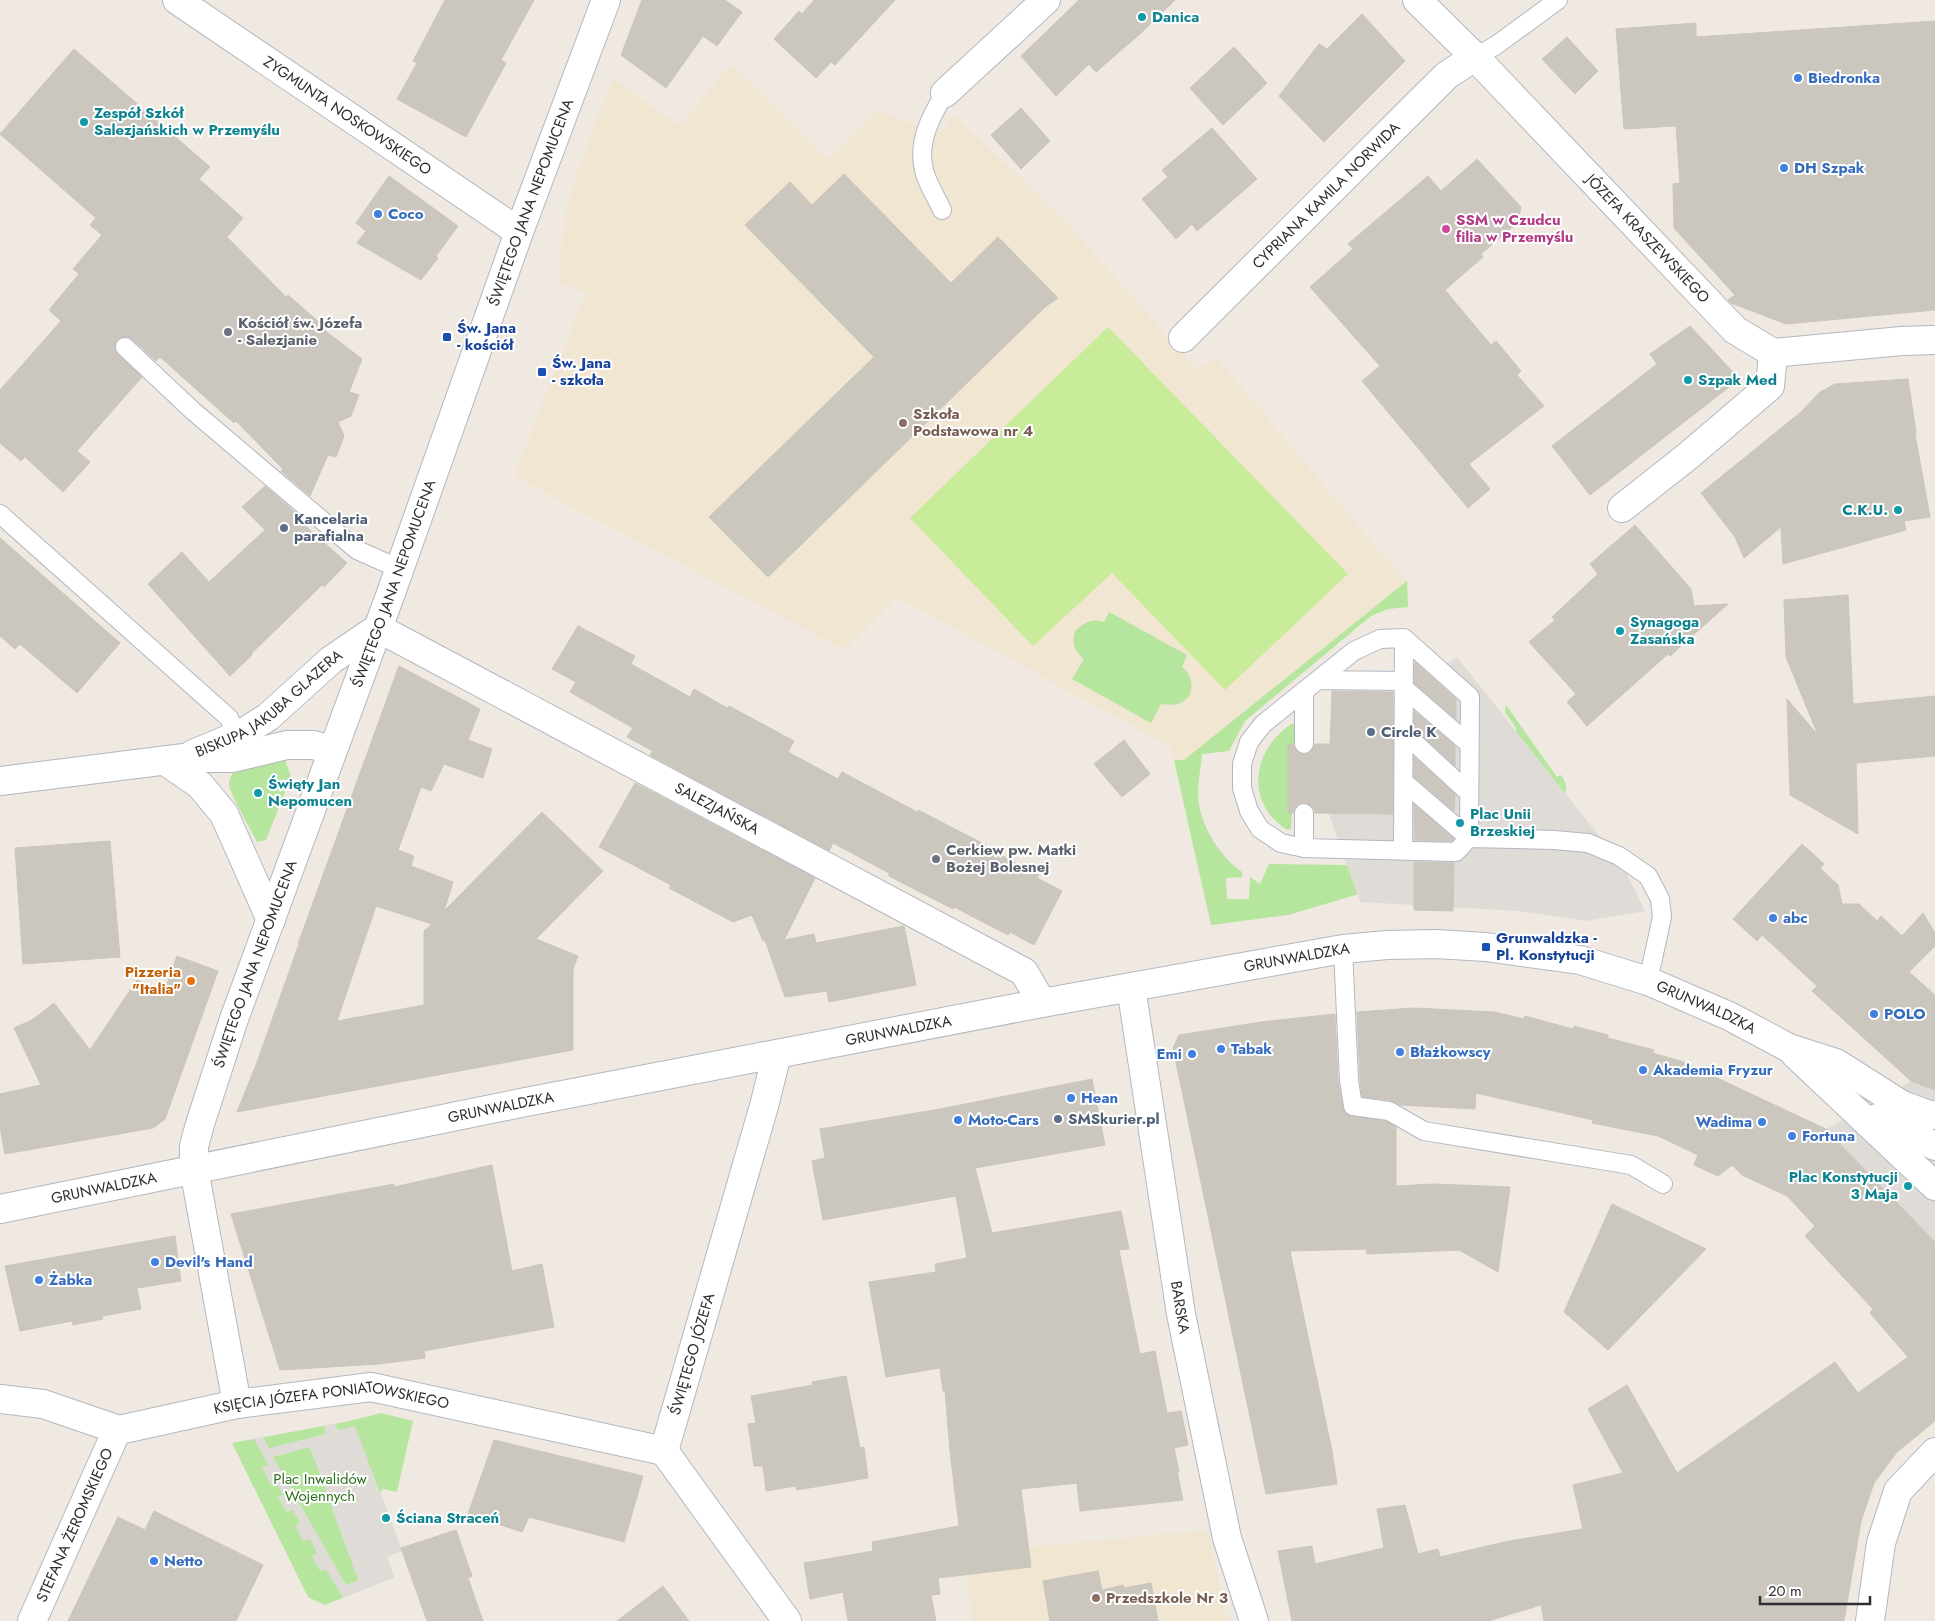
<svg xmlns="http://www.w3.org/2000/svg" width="1935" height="1621" viewBox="0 0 1935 1621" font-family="Jost,sans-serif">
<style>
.education{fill:#f0e6d1}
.green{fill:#b6e59e}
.pitch{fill:#c9ec9a}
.plaza{fill:#dfdcd8;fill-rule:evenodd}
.building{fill:#cbc7bf;stroke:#cbc5ba;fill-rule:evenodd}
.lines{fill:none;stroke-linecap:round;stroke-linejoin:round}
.lane-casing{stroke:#b4b7c1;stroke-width:20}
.street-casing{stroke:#b4b7c1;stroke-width:30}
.secondary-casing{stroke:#b4b7c1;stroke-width:30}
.lane{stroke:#fff;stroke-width:18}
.street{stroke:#fff;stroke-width:28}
.secondary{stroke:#fff;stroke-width:28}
.culture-dot{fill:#0f9aa8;stroke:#fff;stroke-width:2}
.shop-dot{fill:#3f7fe0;stroke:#fff;stroke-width:2}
.hotel-dot{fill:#d1479c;stroke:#fff;stroke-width:2}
.worship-dot{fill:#6b7280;stroke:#fff;stroke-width:2}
.transit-dot{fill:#1a4fb4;stroke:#fff;stroke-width:2}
.education-dot{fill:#8d6e63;stroke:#fff;stroke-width:2}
.service-dot{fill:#5c6f8a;stroke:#fff;stroke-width:2}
.food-dot{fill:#e8710a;stroke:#fff;stroke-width:2}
.labels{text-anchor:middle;stroke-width:4;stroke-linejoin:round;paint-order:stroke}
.culture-label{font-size:15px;font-weight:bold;fill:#0d838f;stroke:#fff;text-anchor:start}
.shop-label{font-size:15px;font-weight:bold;fill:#366cbe;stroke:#fff;text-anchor:start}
.street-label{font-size:15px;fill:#2e2e2e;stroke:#fff}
.hotel-label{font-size:15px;font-weight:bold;fill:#b23c85;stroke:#fff;text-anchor:start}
.worship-label{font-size:15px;font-weight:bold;fill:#5b616d;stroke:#fff;text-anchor:start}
.transit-label{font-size:15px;font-weight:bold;fill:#164399;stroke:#fff;text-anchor:start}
.education-label{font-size:15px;font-weight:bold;fill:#785e54;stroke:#fff;text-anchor:start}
.service-label{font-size:15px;font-weight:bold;fill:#4e5e75;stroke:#fff;text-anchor:start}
.food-label{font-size:15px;font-weight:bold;fill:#c56008;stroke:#fff;text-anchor:end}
.park-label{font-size:15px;fill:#2c6e1b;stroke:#fff}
</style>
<rect width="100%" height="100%" fill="#efe9e1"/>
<!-- education -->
<path class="education" d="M731 64 829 159 877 109 917 126 942 132 954 115 1062 218 1197 369 1215 356 1394 568 1407 581 1184 760H1174L1171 747 897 597 844 650 514 476 586 292 558 283 562 242 567 205 573 185 593 127 614 79 679 126Z
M1208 1530 1227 1621H973L966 1575 1010 1570 1008 1549Z"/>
<!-- green -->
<path class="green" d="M1407 581 1408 607 1388 609 1371 616 1245 721 1229 751 1202 754C1201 770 1196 788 1199 804 1203 830 1221 857 1242 872V877L1226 878 1227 899H1249L1250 877 1260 884 1269 864 1415 866 1369 891 1288 915 1211 925 1174 760H1184Z
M1109 612 1187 655 1182 667C1192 674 1196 693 1184 701 1178 706 1169 705 1161 704L1151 723 1072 679 1084 659C1074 650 1072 644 1075 631 1085 622 1092 618 1104 622Z
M1506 705 1557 777 1561 775C1567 784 1568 790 1562 800L1517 756 1516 728 1505 712Z
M1293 723 1296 728V744H1288V813H1292L1291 829 1287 830C1244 802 1252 749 1293 723Z
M285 759 291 777 266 840 257 842C252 831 229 793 229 784 229 778 232 774 236 770Z
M381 1413 413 1421 397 1492 383 1489 380 1492 402 1551 387 1556 394 1577 325 1605 308 1597 232 1443 350 1421Z"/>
<!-- pitch -->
<path class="pitch" d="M1108 327 1348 574 1225 690 1112 573 1033 646 910 518Z"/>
<!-- plaza -->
<path class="plaza" d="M1457 657 1623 866 1645 911 1586 921 1519 911 1360 902 1310 761Z
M1911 1081 1935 1086V1242L1825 1130Z
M336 1424 338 1430 355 1426 402 1551 387 1556 394 1577 343 1598 326 1569 320 1571 312 1556 317 1553 310 1539 303 1541 295 1526 300 1523 293 1510 287 1512 278 1497 283 1495 276 1483 271 1485 262 1467 268 1465 254 1439 263 1437 269 1448 326 1434 324 1426ZM310 1447 358 1580 346 1585 273 1457Z"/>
<!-- building -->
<path class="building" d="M445 0H534L501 60 506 63 466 137 397 99 417 63 413 61Z
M642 0H725L742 12 717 46 703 36 666 88 621 55Z
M814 0H895L835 65 831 62 816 78 774 39 799 11 802 14Z
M1079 0H1175L1141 33 1096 72 1089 64 1056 96 1021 56Z
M1362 14 1405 61 1324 142 1279 96 1319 44 1327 49Z
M1935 21V310L1786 324 1731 303 1728 300 1735 295 1674 228 1673 184 1680 183 1676 126 1624 129 1616 29 1696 23V37Z
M1567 37 1598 71 1575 94 1542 59Z
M1234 47 1267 83 1223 125 1190 88Z
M74 49 210 167 199 179 243 218 227 237 286 297 288 295 321 324 319 326 362 359 349 392 359 395 351 416 338 422 344 436 336 457 328 455 310 496 281 471 283 469 236 421 234 423 160 357 156 361 132 339 127 337H122L117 340 115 345V350L142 377 77 451 90 462 63 492 25 457 21 461 0 443V390L61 321 49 310 79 274 73 269 102 235 90 225 96 218 0 134Z
M1021 108 1050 141 1021 169 991 135Z
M1212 128 1257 179 1197 231 1192 224 1176 239 1142 199 1168 177 1162 170Z
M1477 159 1521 207 1518 222 1481 254 1483 257 1445 290 1491 345 1496 341 1521 371 1517 375 1544 406 1469 464 1490 489 1468 508 1362 381 1380 366 1310 287 1353 249 1348 244 1428 176 1441 191Z
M844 174 951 283 998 237 1058 298 1045 307 768 577 709 517 874 357 745 225 790 182 812 205Z
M389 176 458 226 436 256 438 258 421 280 357 243 366 231 356 223Z
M1690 326 1733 372V384L1590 495 1552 446 1657 364 1650 354Z
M1908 379 1916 432 1915 434 1930 517 1904 521 1906 530 1783 564 1781 527 1744 558 1735 537 1701 493 1801 412 1820 392 1835 384Z
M265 486 302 518 301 522 347 563 324 587 322 585 251 654 252 655 230 676 148 584 182 552 209 582 265 530 242 507Z
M1635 525 1691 589 1694 606 1728 604 1670 656 1668 654 1587 726 1567 702 1576 694 1529 642 1555 620 1552 617 1598 574 1590 564Z
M0 538 120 643 77 693 20 644 15 649 0 636Z
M1848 595 1853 704 1935 696V756L1856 763 1858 834 1790 795 1787 699 1818 735 1786 657 1784 600Z
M578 626 635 656 631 664 690 697 694 689 727 708 729 706 794 741 788 752 838 779 842 772 917 812 918 810 986 845 985 847 1039 875 1037 878 1062 891 1034 945 1010 932 1008 935 954 907 953 909 889 876V873L833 843 829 851 650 755 653 751 627 737 633 728 570 692 576 682 552 669Z
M1415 662 1456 699V719L1414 683Z
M399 666 480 709 468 740 492 749 483 778 444 764 431 791 421 787 398 850 414 856 411 866 453 882 444 911 542 812 603 871 536 939 578 956 573 969V1050L237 1112 256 1065 299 944H298ZM376 906 432 924 424 931V1005L337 1021Z
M1332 691 1393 692V814L1315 813 1313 807 1304 802 1298 804 1295 808 1293 813H1288V744H1293L1295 750 1304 755 1310 753 1313 749 1315 744H1330Z
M1414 711 1455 746V766L1414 728Z
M1124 740 1150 774 1122 797 1094 764Z
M1414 757 1455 794 1454 811 1414 777Z
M635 783 815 878 784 940 814 934 816 943 904 926 916 985 829 1002 827 991 785 997 765 940 763 941 752 915 733 922 669 888 671 885 599 847Z
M1414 804 1454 839 1451 841 1415 840Z
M110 841 120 957 23 964 15 848Z
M1802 844 1824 864 1820 868 1838 885 1842 904H1859L1877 921 1881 916 1902 936 1923 913 1935 933V946L1909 972 1935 995V1090L1911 1081 1812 991 1817 986 1762 935 1757 941 1733 919Z
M1414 862 1454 863 1453 911 1414 910Z
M177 956 218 971 165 1119 153 1128 5 1154 0 1127V1094L41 1085 14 1028 32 1020 54 1003 90 1050 137 980 164 992Z
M1414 1008 1495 1012 1524 1019 1525 1016 1573 1029 1574 1026 1608 1035V1038L1654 1050 1652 1053 1681 1061 1830 1131V1134L1935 1242V1421L1897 1452 1874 1483 1861 1521 1844 1621H1544L1541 1605 1488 1621H1292L1278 1551 1312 1546 1315 1564 1384 1548 1377 1509 1405 1505 1418 1554 1438 1549 1440 1557 1509 1541 1583 1529 1573 1485 1623 1473 1588 1409 1627 1385 1677 1473 1835 1362 1858 1393 1908 1357 1870 1313 1873 1309 1805 1236 1815 1226 1787 1196 1742 1175 1732 1165 1718 1176 1694 1165 1698 1155 1658 1136 1592 1123 1593 1120 1476 1093 1475 1109 1400 1105 1390 1100 1362 1097 1360 1079 1357 1012Z
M1335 1014 1338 1081 1343 1108 1345 1113 1351 1116 1386 1121 1396 1127V1186L1433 1184 1510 1187 1498 1272 1459 1250 1367 1254 1366 1249 1290 1251 1332 1451 1337 1484 1266 1494 1173 1048 1179 1035 1261 1022Z
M1092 1079 1105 1145 975 1168 992 1233 1121 1211 1129 1249 1119 1250 1140 1354 1155 1351 1167 1413 1181 1411 1188 1445 1174 1448 1179 1472H1177L1183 1500 1080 1511 1077 1483 1021 1489 1031 1567 938 1578 940 1594 931 1595 936 1621H848L843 1592 810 1599 804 1563 873 1551 872 1542 959 1526 950 1451 945 1391H943L940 1368 886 1377 869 1282 936 1272 935 1264 967 1258 956 1196 823 1220 812 1161 825 1158 820 1129 940 1109Z
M492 1165 512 1271 542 1264 554 1327 424 1351 425 1358 379 1364 280 1370 231 1214 394 1184V1187Z
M1612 1204 1706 1249 1608 1350 1564 1312Z
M175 1236 181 1281 137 1288 141 1309 102 1316 103 1319 73 1325 72 1321 20 1331 5 1266Z
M846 1376 860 1448 864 1447 868 1478 797 1490 796 1486 766 1491 763 1466H754L748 1424 756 1423 751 1396 813 1385 812 1382Z
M494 1440 643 1476 624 1542 529 1517 522 1532 468 1514Z
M154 1511 263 1565 236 1621H68L118 1517 145 1530Z
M456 1530 472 1576 468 1578 483 1621H427L401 1548Z
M1098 1571 1102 1590 1123 1585 1124 1588 1151 1583 1158 1621H1050L1043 1581Z
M663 1586 689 1621H617Z"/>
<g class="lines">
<!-- lane casing -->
<g class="lane-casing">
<path id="lane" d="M1475 57 1495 46 1558 0
M942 210C937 198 927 184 924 170 917 142 931 116 945 93
M125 347 193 411 357 550 400 569
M0 514 229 718 236 736 238 746
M1404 638 1470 697 1469 838 1456 852 1304 848 1281 843 1260 829 1249 811 1242 788V764L1249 742 1263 724 1354 651 1380 639Z
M1318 680 1404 681
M1404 688 1470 745
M1304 691V744
M1404 733 1469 793
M1404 782 1469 838
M1304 813V848
M1469 838 1554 840 1588 843 1619 856 1648 876 1660 899 1662 917 1648 981
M1403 851 1404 638
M1343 949 1349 1080 1353 1106 1389 1111 1424 1131 1631 1165 1663 1184"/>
</g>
<!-- street casing -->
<g class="street-casing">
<g id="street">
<path id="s1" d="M177 0 519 232"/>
<path id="s2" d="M1417 0 1475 57 1735 330 1773 353 1902 341 1935 340"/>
<path d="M945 93 1046 0"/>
<path id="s3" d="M1183 338 1447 75 1475 57"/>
<path d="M1622 508 1688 456 1770 386 1773 353"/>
<path id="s4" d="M1131 987 1181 1314 1227 1538 1254 1621"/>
<path d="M194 1169 237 1404"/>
<path id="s5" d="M0 1399 43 1404 119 1430 237 1404 371 1387 664 1451"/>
<path id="s6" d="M664 1451 764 1106 777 1054"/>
<path d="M664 1451 787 1621"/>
<path id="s7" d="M32 1621 117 1430"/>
<path d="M1870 1621 1881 1543 1898 1491 1935 1452"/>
</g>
</g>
<!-- secondary casing -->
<g class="secondary-casing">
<g id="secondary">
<path id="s8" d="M378 628 1024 972 1042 1003"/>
<path id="s9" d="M193 754 241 734 268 717 331 660 378 628"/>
<path d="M165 761 200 785 224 814 271 920"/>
<path d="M0 781 184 758H233L287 745H314L332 751"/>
<path d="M1795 1054 1935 1186"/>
<path d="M1877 1118 1935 1146"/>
<path id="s10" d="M194 1169V1146L200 1124 234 1019 391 593 519 232 606 0"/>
<path id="s11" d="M0 1209 526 1102 1042 1003 1343 949 1387 945 1436 944 1486 947 1580 960 1648 981 1729 1016 1789 1048 1836 1063 1902 1105 1929 1115H1935"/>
</g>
</g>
<!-- lane -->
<use href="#lane" class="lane"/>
<!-- street -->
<use href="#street" class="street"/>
<!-- secondary -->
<use href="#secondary" class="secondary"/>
</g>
<!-- markers -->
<g class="culture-dot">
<circle cx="1142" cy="17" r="5"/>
<circle cx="84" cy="122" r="5"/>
<circle cx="1688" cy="380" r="5"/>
<circle cx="1898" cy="510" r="5"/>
<circle cx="1620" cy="631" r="5"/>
<circle cx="258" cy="793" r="5"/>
<circle cx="1460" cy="823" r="5"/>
<circle cx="1908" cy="1186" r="5"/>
<circle cx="386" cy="1518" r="5"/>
</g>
<g class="shop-dot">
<circle cx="1798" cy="78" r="5"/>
<circle cx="1784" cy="168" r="5"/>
<circle cx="378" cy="214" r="5"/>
<circle cx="1773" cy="918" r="5"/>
<circle cx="1874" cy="1014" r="5"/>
<circle cx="1221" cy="1049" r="5"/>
<circle cx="1400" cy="1052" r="5"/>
<circle cx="1192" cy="1054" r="5"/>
<circle cx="1643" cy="1070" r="5"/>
<circle cx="1071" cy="1098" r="5"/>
<circle cx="958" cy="1120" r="5"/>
<circle cx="1762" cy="1122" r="5"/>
<circle cx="1792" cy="1136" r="5"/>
<circle cx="155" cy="1262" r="5"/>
<circle cx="39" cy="1280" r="5"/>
<circle cx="154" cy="1561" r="5"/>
</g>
<circle class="hotel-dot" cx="1446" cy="229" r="5"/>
<g class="worship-dot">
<circle cx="228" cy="332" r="5"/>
<circle cx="936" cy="859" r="5"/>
</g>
<g class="transit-dot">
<rect x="442" y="332" width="10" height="10" rx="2.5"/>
<rect x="537" y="367" width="10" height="10" rx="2.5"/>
<rect x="1481" y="942" width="10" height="10" rx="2.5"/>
</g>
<g class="education-dot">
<circle cx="903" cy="423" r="5"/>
<circle cx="1096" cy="1598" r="5"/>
</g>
<g class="service-dot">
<circle cx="284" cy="528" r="5"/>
<circle cx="1371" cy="732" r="5"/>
<circle cx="1058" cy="1119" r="5"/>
</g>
<circle class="food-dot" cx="191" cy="981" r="5"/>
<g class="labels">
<!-- culture labels -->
<g class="culture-label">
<text x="1152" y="22">Danica</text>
<text x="94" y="118">Zespół Szkół<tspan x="94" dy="17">Salezjańskich w Przemyślu</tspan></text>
<text x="1698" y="385">Szpak Med</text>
<text x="1888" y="515" text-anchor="end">C.K.U.</text>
<text x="1630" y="627">Synagoga<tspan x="1630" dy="17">Zasańska</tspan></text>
<text x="268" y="789">Święty Jan<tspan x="268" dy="17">Nepomucen</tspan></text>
<text x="1470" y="819">Plac Unii<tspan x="1470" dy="17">Brzeskiej</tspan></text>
<text x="1898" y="1182" text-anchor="end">Plac Konstytucji<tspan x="1898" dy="17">3 Maja</tspan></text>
<text x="396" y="1523">Ściana Straceń</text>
</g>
<!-- shop labels -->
<g class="shop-label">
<text x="1808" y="83">Biedronka</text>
<text x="1794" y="173">DH Szpak</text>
<text x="388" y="219">Coco</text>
<text x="1783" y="923">abc</text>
<text x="1884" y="1019">POLO</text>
<text x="1231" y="1054">Tabak</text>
<text x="1410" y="1057">Błażkowscy</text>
<text x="1182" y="1059" text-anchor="end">Emi</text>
<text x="1653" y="1075">Akademia Fryzur</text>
<text x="1081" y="1103">Hean</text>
<text x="968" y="1125">Moto-Cars</text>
<text x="1752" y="1127" text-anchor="end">Wadima</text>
<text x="1802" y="1141">Fortuna</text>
<text x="165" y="1267">Devil's Hand</text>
<text x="49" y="1285">Żabka</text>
<text x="164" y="1566">Netto</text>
</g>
<!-- street labels -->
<g class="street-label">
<text dy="5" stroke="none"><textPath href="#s1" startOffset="206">ZYGMUNTA NOSKOWSKIEGO</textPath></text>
<text dy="5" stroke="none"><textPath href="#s3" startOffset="202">CYPRIANA KAMILA NORWIDA</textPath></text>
<text dy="5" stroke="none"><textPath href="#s10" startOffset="1025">ŚWIĘTEGO JANA NEPOMUCENA</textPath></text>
<text dy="5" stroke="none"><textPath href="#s2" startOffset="332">JÓZEFA KRASZEWSKIEGO</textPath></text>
<text dy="5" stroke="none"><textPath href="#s10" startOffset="620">ŚWIĘTEGO JANA NEPOMUCENA</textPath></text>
<text dy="5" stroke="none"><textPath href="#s9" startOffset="92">BISKUPA JAKUBA GLAZERA</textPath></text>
<text dy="5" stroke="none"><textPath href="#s8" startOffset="384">SALEZJAŃSKA</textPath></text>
<text dy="5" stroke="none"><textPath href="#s11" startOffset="1321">GRUNWALDZKA</textPath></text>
<text dy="5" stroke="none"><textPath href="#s10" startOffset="215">ŚWIĘTEGO JANA NEPOMUCENA</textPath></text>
<text dy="5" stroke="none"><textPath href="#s11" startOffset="1741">GRUNWALDZKA</textPath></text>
<text dy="5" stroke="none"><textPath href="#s11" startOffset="916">GRUNWALDZKA</textPath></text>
<text dy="5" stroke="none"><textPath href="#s11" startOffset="511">GRUNWALDZKA</textPath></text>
<text dy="5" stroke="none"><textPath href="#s11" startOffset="106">GRUNWALDZKA</textPath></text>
<text dy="5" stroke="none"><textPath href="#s4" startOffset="324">BARSKA</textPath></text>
<text dy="5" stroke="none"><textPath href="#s6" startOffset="101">ŚWIĘTEGO JÓZEFA</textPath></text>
<text dy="5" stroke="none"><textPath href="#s5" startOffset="340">KSIĘCIA JÓZEFA PONIATOWSKIEGO</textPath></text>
<text dy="5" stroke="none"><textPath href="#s7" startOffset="105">STEFANA ŻEROMSKIEGO</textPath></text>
</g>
<!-- hotel labels -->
<g class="hotel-label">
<text x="1456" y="225">SSM w Czudcu<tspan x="1456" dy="17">filia w Przemyślu</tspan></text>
</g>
<!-- worship labels -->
<g class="worship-label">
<text x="238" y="328">Kościół św. Józefa<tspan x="238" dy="17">- Salezjanie</tspan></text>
<text x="946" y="855">Cerkiew pw. Matki<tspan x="946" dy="17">Bożej Bolesnej</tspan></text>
</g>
<!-- transit labels -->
<g class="transit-label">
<text x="457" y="333">Św. Jana<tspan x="457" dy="17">- kościół</tspan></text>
<text x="552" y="368">Św. Jana<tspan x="552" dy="17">- szkoła</tspan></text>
<text x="1496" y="943">Grunwaldzka -<tspan x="1496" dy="17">Pl. Konstytucji</tspan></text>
</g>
<!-- education labels -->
<g class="education-label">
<text x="913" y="419">Szkoła<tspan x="913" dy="17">Podstawowa nr 4</tspan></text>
<text x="1106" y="1603">Przedszkole Nr 3</text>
</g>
<!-- service labels -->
<g class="service-label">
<text x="294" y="524">Kancelaria<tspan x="294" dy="17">parafialna</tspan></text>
<text x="1381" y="737">Circle K</text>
<text x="1068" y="1124">SMSkurier.pl</text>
</g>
<!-- food labels -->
<g class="food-label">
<text x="181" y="977">Pizzeria<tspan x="181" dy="17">"Italia"</tspan></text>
</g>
<!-- park labels -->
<g class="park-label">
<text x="320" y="1484">Plac Inwalidów<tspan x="320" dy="17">Wojennych</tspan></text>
</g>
</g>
<!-- scale -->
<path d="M1760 1596v8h110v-8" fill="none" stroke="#2e2e2e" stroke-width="2.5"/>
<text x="1768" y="1596" font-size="15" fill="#2e2e2e" stroke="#ffffff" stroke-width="4" paint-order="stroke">20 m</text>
</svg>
